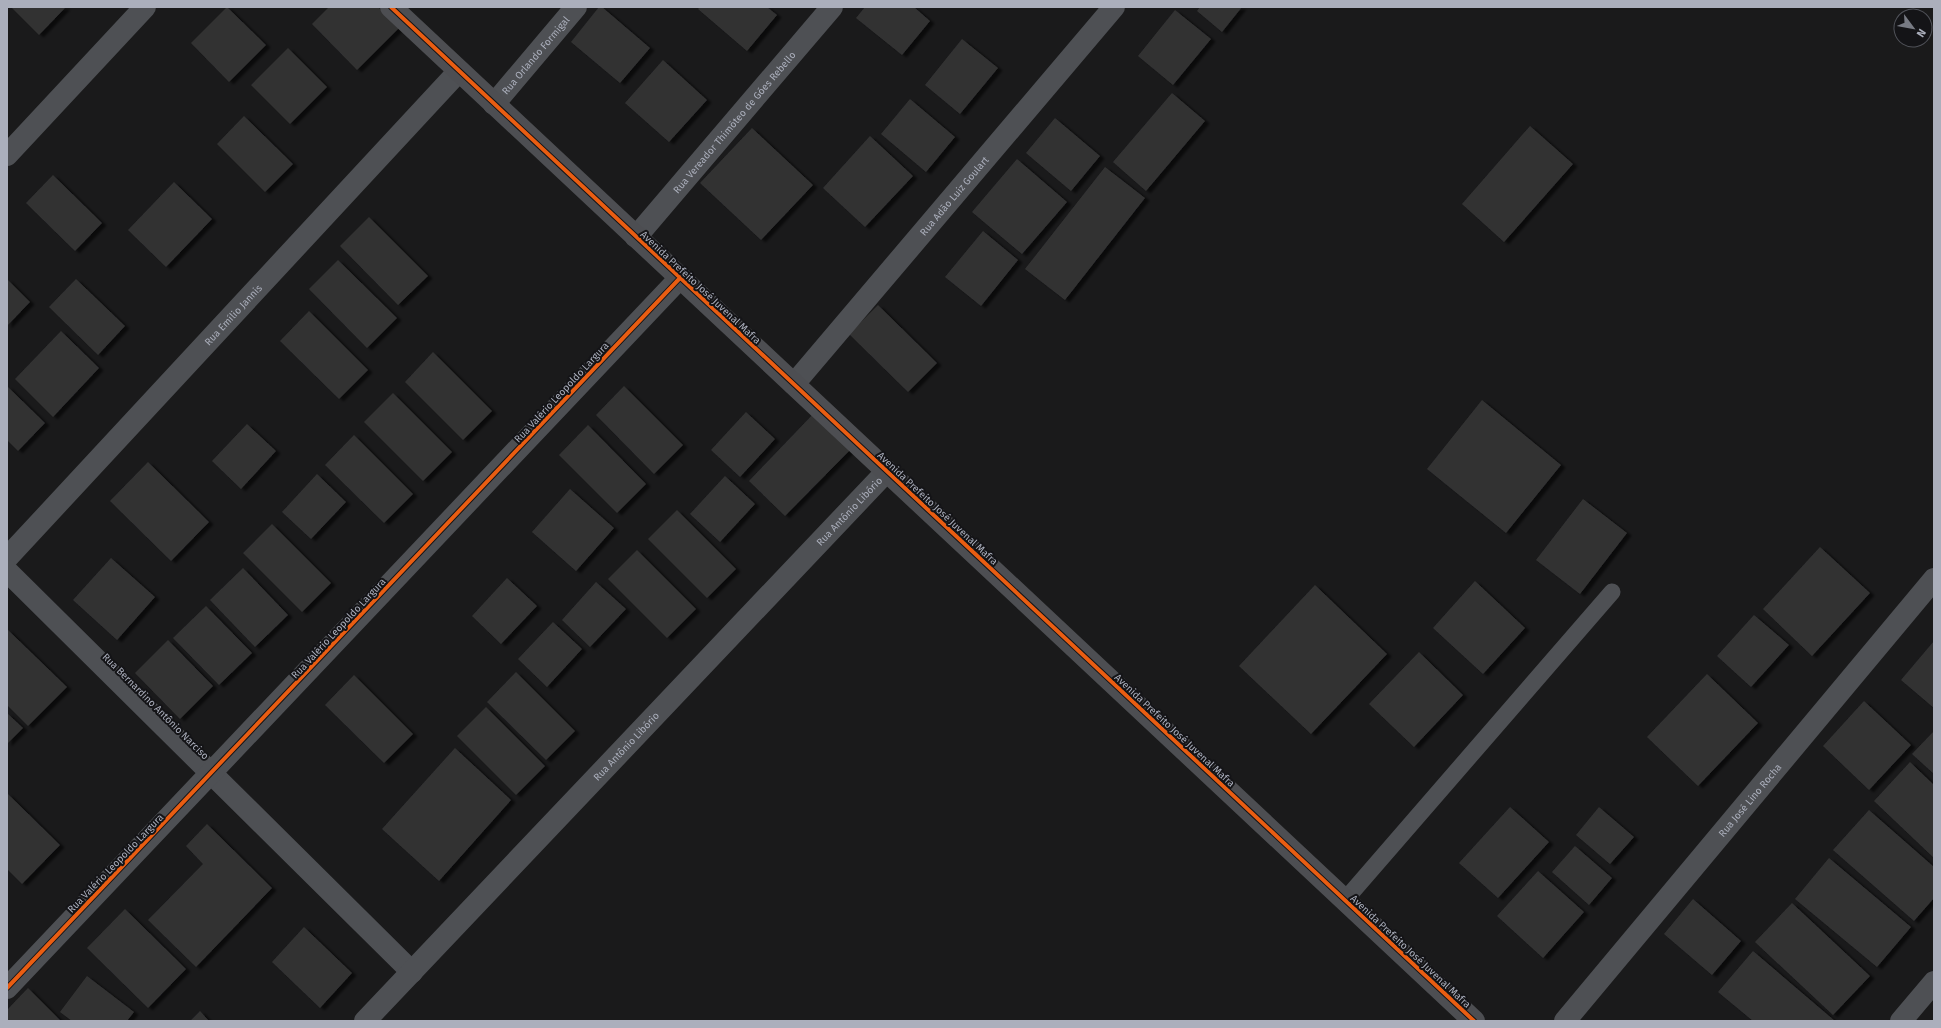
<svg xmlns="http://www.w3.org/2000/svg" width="1941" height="1028" viewBox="0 0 1941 1028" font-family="'Fira Sans',sans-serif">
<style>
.building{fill:#323233;filter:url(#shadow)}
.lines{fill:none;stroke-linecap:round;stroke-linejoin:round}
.lane{stroke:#4e5054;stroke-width:17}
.street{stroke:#4e5054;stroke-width:22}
.secondary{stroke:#4d4e52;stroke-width:22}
.cycleway-casing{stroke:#141417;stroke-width:6}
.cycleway{stroke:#e95d12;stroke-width:4}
.labels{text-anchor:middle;stroke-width:4;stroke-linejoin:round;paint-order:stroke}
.street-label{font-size:10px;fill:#abafbc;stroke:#141417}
</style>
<defs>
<filter id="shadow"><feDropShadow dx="4.5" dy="2.5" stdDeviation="1" flood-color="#0009"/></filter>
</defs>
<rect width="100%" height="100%" fill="#1a1a1b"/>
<!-- building -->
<path class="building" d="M11 7H66L39 35Z
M227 7 266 45 229 82 191 43Z
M329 7H378L399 28 357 70 312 24Z
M599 7H602L650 48 620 83 571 42Z
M700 7H767L777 15 747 51 698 9Z
M865 7H914L930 21 902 55 856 18Z
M1200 7H1242L1222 32 1197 11Z
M1175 10 1211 39 1173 85 1138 56Z
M962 39 998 68 960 114 925 85Z
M288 48 327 87 290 124 251 85Z
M663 60 707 100 669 142 625 103Z
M1172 93 1205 121 1146 191 1113 162Z
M910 99 955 137 926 172 881 134Z
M244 116 293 164 265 192 217 144Z
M1055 118 1100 156 1071 191 1026 153Z
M1530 126 1573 164 1504 242 1462 204Z
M752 128 813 185 761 240 700 183Z
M870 136 913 176 865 227 823 188Z
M1017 159 1067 202 1022 254 972 212Z
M1105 167 1145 198 1065 300 1025 269Z
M53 175 102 223 75 251 26 203Z
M174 182 212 219 166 267 128 230Z
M369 217 428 276 398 305 340 246Z
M983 231 1018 260 981 306 945 277Z
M338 260 397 318 367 348 309 289Z
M7 279 30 302 7 326Z
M76 279 125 326 98 355 49 307Z
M878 305 937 363 908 392 849 334Z
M309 311 368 370 339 399 280 341Z
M61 331 99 368 53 417 15 379Z
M433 352 492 411 463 440 405 382Z
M7 386 45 423 18 451 7 440Z
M624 386 683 445 654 474 596 415Z
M393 393 452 452 423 481 364 422Z
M1482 400 1561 465 1506 533 1427 469Z
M818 409 855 445 785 516 749 481Z
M746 412 775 439 740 477 711 450Z
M247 424 276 451 241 489 212 461Z
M588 425 646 484 617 513 559 455Z
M354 435 413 494 384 523 325 465Z
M148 462 209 522 171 561 110 501Z
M317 474 346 502 311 539 282 512Z
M725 476 755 504 720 542 690 514Z
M570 489 614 528 576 571 532 532Z
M1583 499 1627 533 1580 594 1536 560Z
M677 510 736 569 707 598 648 539Z
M272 524 331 583 302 612 243 553Z
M1820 547 1870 593 1812 656 1763 609Z
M637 550 696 609 667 638 608 579Z
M111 558 155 597 117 640 73 600Z
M243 568 288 615 255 647 210 600Z
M507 578 537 606 501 644 472 616Z
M1475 581 1525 628 1483 674 1433 628Z
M596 582 626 609 590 647 562 620Z
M1315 585 1387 654 1311 734 1239 666Z
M206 606 252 653 219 685 173 638Z
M1754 615 1789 645 1751 687 1717 656Z
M553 622 582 649 547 687 518 659Z
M7 629 67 687 28 726 7 705Z
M168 640 213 686 180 719 135 673Z
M1934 641V708L1901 680Z
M1419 652 1463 695 1414 747 1369 704Z
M516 672 575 731 546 760 487 702Z
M1707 674 1758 723 1698 786 1647 737Z
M354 675 413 734 384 763 325 705Z
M1864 701 1911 745 1869 790 1823 746Z
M486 707 545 766 516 795 457 736Z
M7 713 23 728 7 744Z
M1934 731V774L1912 754Z
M455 748 511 800 439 881 382 829Z
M1910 762 1934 785V858L1874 801Z
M7 793 60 845 22 884 7 869Z
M1510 807 1549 842 1498 898 1459 863Z
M1599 807 1634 837 1610 864 1576 835Z
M1869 810 1934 867V898L1914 921 1833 850Z
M207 824 272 888 196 967 148 920 203 864 186 846Z
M1575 846 1612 878 1589 905 1552 872Z
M1829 858 1911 927 1877 967 1795 899Z
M1538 871 1584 912 1543 958 1497 916Z
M1693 899 1741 941 1712 975 1664 934Z
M1792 903 1870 976 1833 1015 1755 942Z
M125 909 186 969 148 1008 87 948Z
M304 927 352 973 320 1008 272 962Z
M1753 951 1835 1021H1753L1718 992Z
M87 976 134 1012 127 1021H72L60 1012Z
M28 988 61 1021H7V1010Z
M200 1011 209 1021H190Z"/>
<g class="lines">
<!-- lane -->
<path class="lane" d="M1345 900 1612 592"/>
<!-- street -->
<g class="street">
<path id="s1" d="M494 104 576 7"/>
<path d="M7 155 145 7"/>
<path id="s2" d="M636 237 832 7"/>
<path id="s3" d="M794 384 1114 7"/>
<path id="s4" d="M7 558 459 71"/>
<path d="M7 571 412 972"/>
<path d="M7 988 680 278"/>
<path id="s5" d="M365 1021 887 471"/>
<path id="s6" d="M1565 1021 1934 579"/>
<path d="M1901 1021 1934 982"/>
</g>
<!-- secondary -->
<path class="secondary" d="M391 7 1474 1021"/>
<!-- cycleway casing -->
<g class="cycleway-casing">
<path id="cycleway" d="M391 7 1474 1021
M7 988 680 278"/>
</g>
<!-- cycleway -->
<use href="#cycleway" class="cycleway"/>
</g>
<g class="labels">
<!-- street labels -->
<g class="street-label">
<text dy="4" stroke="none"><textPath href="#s1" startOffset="64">Rua Orlando Formigal</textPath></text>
<text dy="4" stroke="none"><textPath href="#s2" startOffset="151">Rua Vereador Thimóteo de Góes Rebello</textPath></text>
<text dy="4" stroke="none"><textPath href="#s3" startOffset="247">Rua Adão Luiz Goulart</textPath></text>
<text transform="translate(701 287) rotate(43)" y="4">Avenida Prefeito José Juvenal Mafra</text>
<text dy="4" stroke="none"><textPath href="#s4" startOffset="332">Rua Emílio Jannis</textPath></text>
<text transform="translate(561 392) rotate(-47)" y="4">Rua Valério Leopoldo Largura</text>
<text transform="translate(938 508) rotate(43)" y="4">Avenida Prefeito José Juvenal Mafra</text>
<text dy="4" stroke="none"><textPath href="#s5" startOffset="703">Rua Antônio Libório</textPath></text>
<text transform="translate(338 628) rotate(-47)" y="4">Rua Valério Leopoldo Largura</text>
<text transform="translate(156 706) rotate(45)" y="4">Rua Bernardino Antônio Narciso</text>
<text transform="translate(1175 730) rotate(43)" y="4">Avenida Prefeito José Juvenal Mafra</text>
<text dy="4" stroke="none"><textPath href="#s5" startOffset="379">Rua Antônio Libório</textPath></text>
<text dy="4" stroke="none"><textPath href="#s6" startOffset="288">Rua José Lino Rocha</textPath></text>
<text transform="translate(115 863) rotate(-46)" y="4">Rua Valério Leopoldo Largura</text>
<text transform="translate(1411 951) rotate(43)" y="4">Avenida Prefeito José Juvenal Mafra</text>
</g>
</g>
<!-- border -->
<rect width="1941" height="1028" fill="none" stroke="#abafbc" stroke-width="16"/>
<!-- north arrow -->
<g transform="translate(1913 28) rotate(122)"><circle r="19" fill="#141417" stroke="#505259"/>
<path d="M0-3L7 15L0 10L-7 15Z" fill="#787b84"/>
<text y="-6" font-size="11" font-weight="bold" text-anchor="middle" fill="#abafbc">N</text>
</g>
</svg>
